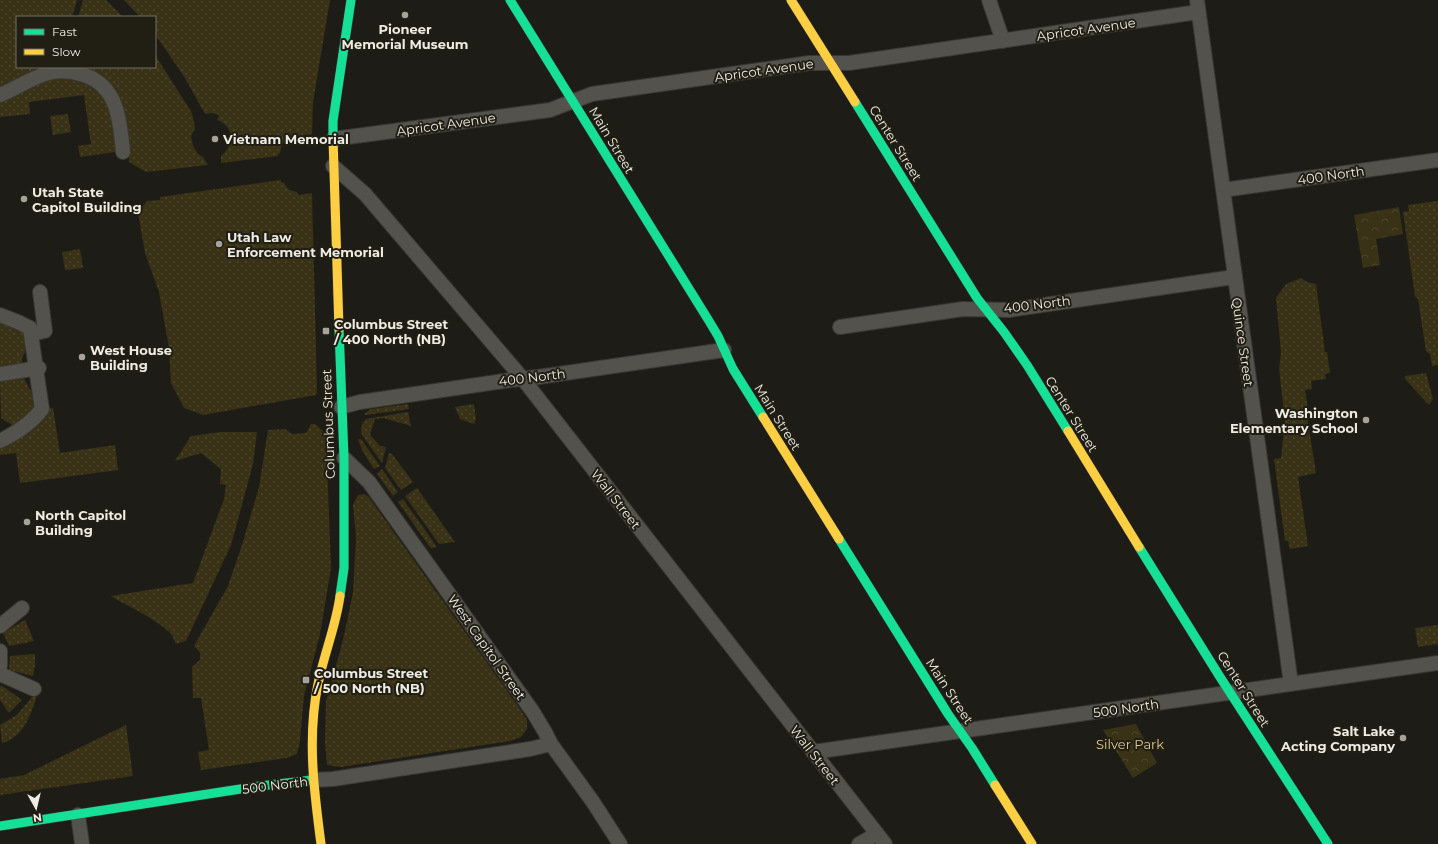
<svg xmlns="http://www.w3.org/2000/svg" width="1438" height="844" viewBox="0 0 1438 844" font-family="Montserrat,sans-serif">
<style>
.grass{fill:url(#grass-dots)}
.park{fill:url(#park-crowns)}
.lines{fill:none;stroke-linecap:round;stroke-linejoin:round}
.street-casing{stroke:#393734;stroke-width:16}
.fast-casing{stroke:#393734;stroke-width:10}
.slow-casing{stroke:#393734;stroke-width:10}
.street{stroke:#53524d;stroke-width:14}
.fast{stroke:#16e098;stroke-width:9}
.slow{stroke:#ffcf43;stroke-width:9}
.poi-dot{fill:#a5a39b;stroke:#211e13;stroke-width:1.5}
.labels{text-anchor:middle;stroke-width:4;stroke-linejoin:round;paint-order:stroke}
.poi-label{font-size:13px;font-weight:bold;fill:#edebe3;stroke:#211e13;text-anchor:start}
.street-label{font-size:13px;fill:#edebe3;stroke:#211e13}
.park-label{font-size:13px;fill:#decb8b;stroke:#211e13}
</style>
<defs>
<pattern id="grass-dots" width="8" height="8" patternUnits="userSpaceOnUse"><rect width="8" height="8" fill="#393216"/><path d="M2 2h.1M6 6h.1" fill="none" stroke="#4c462c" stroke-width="1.8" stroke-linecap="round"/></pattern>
<pattern id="park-crowns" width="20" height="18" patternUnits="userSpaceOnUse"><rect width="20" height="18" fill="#393216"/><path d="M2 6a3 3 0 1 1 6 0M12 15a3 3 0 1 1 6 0" fill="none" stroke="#4c462c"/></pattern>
</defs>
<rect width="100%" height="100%" fill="#1e1c16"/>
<!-- grass -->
<path class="grass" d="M0 0H77L72 17H17V67H37L28 75 0 88Z
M83 0H106L123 17H78Z
M124 0H330L313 102 312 134 290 137V140L282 144 280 153 278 154V156L221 163V156C234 146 235 126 217 120L219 115 212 113 205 114 185 78 155 34V17H140Z
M155 55 192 113 195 128 191 136 193 146 198 154 203 157 208 165 146 172 129 162C127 137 125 91 101 77 94 72 83 70 75 67H155Z
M57 77 86 80 108 96 118 146 115 152 80 157 78 146 91 144 84 95 29 102 30 114 0 117V100L43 80Z
M68 114 71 132 53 135 50 116Z
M281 180V182L284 183 289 190 297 192 298 195 312 193 317 389 316 395 203 415 184 408 171 383 169 348 159 292 145 253 138 213 147 201 160 200V197Z
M1438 201V365L1432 366 1430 354 1426 351 1418 299 1415 296 1403 212 1409 211 1408 205Z
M80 249 83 268 65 270 62 252Z
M1301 278 1307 282 1316 284 1325 352H1327L1330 373 1325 374 1326 379 1311 381 1312 389 1305 390 1308 409 1306 410 1316 473 1298 477 1308 546 1290 549 1288 541H1285L1274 459 1281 458 1285 421 1279 368 1281 353 1276 298 1286 284Z
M0 319 26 330 28 346 22 358V364L0 367Z
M1426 373 1433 399 1429 405 1405 379V376Z
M24 378 30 390 34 393 37 409 15 427 1 418 0 381Z
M408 404 409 409 366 415 364 414 371 409Z
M474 404 476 419 474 424 460 419 455 407Z
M53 408 60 453 115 445 118 470 20 483 16 453 0 455V445L48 409Z
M408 412 411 426 384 418 375 419 370 435 380 446 386 447 382 463 362 435C360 430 362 422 366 419Z
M311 424H315L326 434 331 568 320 634 304 696 300 741 297 754 287 758 201 770 198 752 209 750 201 698H193L192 667 200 660V652L194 646 228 586 242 545 259 487 268 430 285 429 292 434 306 433Z
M221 432H257L253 464 231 545 186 641 176 644C174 640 173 635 170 633 154 617 130 608 111 596L193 583 224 499 226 485 220 484 221 469 201 453 175 461 191 436Z
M358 439H361L380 466 374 469C368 459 361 451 358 439Z
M389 453 392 454 413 482 401 490 385 468Z
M382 469 398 492 393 496 377 474Z
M417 488 455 542 439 544 405 496Z
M364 494 368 496 520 709 527 720V729L521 737 510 741 341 767 327 765 325 743 326 701 342 644 353 593 356 538 353 505 358 495Z
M403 499 437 547 431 548 429 546 398 502Z
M25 620 34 641 9 646 3 633Z
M1438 625V644L1418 647 1415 628Z
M35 654V665L33 676 9 670 10 656Z
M1 685 22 700 9 713 0 700V687Z
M32 697H35L36 699C30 717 22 738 2 743L0 725 17 715Z
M126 725 133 776 0 795V779L24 775Z"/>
<!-- park -->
<path class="park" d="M1399 207 1403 234 1376 239 1380 265 1363 268 1354 215Z
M1136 724 1157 763 1133 778 1103 730Z"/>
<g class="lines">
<!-- street casing -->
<g class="street-casing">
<path id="street" d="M989 0 1003 41
M1197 0 1291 684
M0 95C17 88 31 78 48 73 60 70 72 71 84 75 118 86 120 121 123 152
M333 139 550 110 592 94 809 63H849L1198 12
M333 166 365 194 523 379 885 844
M1223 190 1438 160
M0 315 18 322 30 328 42 409C31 424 16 433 0 441
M840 327 963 309 1009 310 1234 277
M31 334 45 331 40 292
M0 374 39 368
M341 407 360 402 511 380 538 377 724 350
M344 458 369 482 462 612 533 712 545 732 551 744 593 802 620 844
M0 626 22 608
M0 651V666
M0 674 34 689
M813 752 1438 663
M313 780 333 779 530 749 551 744
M78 815 82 844
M859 844 877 834"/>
</g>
<!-- fast casing -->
<g class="fast-casing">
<path id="fast" d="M510 0 709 321 718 336 733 369 763 417
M855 102 977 298 1004 332 1027 365 1068 431
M333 138V121L351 0
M339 329 344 458V568L340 596
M839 539 948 714 972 748 995 785
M1139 547 1220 677 1328 844
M0 826 260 786 313 780"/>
</g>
<!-- slow casing -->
<g class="slow-casing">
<path id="slow" d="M791 0 855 102
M333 138 339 329
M763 417 839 539
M1068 431 1139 547
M995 785 1032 844
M321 844C314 791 307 737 318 684 324 654 336 626 340 596"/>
</g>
<!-- street -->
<use href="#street" class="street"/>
<!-- fast -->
<use href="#fast" class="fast"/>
<!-- slow -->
<use href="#slow" class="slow"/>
</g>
<!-- markers -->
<g class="poi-dot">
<circle cx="405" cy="15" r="4"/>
<circle cx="215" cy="139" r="4"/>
<circle cx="24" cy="199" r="4"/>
<circle cx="219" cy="244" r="4"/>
<rect x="322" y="327" width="8" height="8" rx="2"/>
<circle cx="82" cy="357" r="4"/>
<circle cx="1366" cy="420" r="4"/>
<circle cx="27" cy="522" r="4"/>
<rect x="302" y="676" width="8" height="8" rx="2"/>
<circle cx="1403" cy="738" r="4"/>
</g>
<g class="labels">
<!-- poi labels -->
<g class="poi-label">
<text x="405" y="34" text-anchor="middle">Pioneer<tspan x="405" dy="15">Memorial Museum</tspan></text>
<text x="223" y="144">Vietnam Memorial</text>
<text x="32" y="197">Utah State<tspan x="32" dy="15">Capitol Building</tspan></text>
<text x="227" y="242">Utah Law<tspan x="227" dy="15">Enforcement Memorial</tspan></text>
<text x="334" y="329">Columbus Street<tspan x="334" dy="15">/ 400 North (NB)</tspan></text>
<text x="90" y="355">West House<tspan x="90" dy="15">Building</tspan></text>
<text x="1358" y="418" text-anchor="end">Washington<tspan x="1358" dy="15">Elementary School</tspan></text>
<text x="35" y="520">North Capitol<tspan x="35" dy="15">Building</tspan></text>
<text x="314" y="678">Columbus Street<tspan x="314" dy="15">/ 500 North (NB)</tspan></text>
<text x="1395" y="736" text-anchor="end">Salt Lake<tspan x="1395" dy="15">Acting Company</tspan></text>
</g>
<!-- street labels -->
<g class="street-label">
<text transform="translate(1086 29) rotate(-8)" y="5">Apricot Avenue</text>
<text transform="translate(764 70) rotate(-8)" y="5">Apricot Avenue</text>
<text transform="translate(446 124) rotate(-8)" y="5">Apricot Avenue</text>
<text transform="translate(612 140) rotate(59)" y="5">Main Street</text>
<text transform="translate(896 143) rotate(58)" y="5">Center Street</text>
<text transform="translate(1331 175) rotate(-8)" y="5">400 North</text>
<text transform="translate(1037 304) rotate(-7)" y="5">400 North</text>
<text transform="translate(1243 342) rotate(82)" y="5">Quince Street</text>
<text transform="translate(532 377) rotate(-7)" y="5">400 North</text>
<text transform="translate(1072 414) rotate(58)" y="5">Center Street</text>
<text transform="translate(778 417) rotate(58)" y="5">Main Street</text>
<text transform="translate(328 424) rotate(-92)" y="5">Columbus Street</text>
<text transform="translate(616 499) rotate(52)" y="5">Wall Street</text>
<text transform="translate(487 647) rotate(55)" y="5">West Capitol Street</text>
<text transform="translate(1244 689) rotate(58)" y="5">Center Street</text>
<text transform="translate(950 691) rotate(57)" y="5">Main Street</text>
<text transform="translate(1126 708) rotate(-8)" y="5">500 North</text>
<text transform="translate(815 755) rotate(52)" y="5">Wall Street</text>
<text transform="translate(275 785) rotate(-7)" y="5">500 North</text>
</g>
<!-- park labels -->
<g class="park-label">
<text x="1130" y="749">Silver Park</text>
</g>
</g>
<!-- legend -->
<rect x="16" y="16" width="140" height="52" fill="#211e13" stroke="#737066"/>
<rect x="24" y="29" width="20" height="6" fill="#16e098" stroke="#737066"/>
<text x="52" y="36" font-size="12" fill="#edebe3">Fast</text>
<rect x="24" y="49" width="20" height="6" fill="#ffcf43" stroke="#737066"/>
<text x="52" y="56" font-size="12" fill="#edebe3">Slow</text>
<!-- north arrow -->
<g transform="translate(36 808) rotate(172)" stroke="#211e13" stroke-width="3" paint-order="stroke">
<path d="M0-3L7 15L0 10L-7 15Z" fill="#edebe3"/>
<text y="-6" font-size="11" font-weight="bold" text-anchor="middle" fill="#edebe3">N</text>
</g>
</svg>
